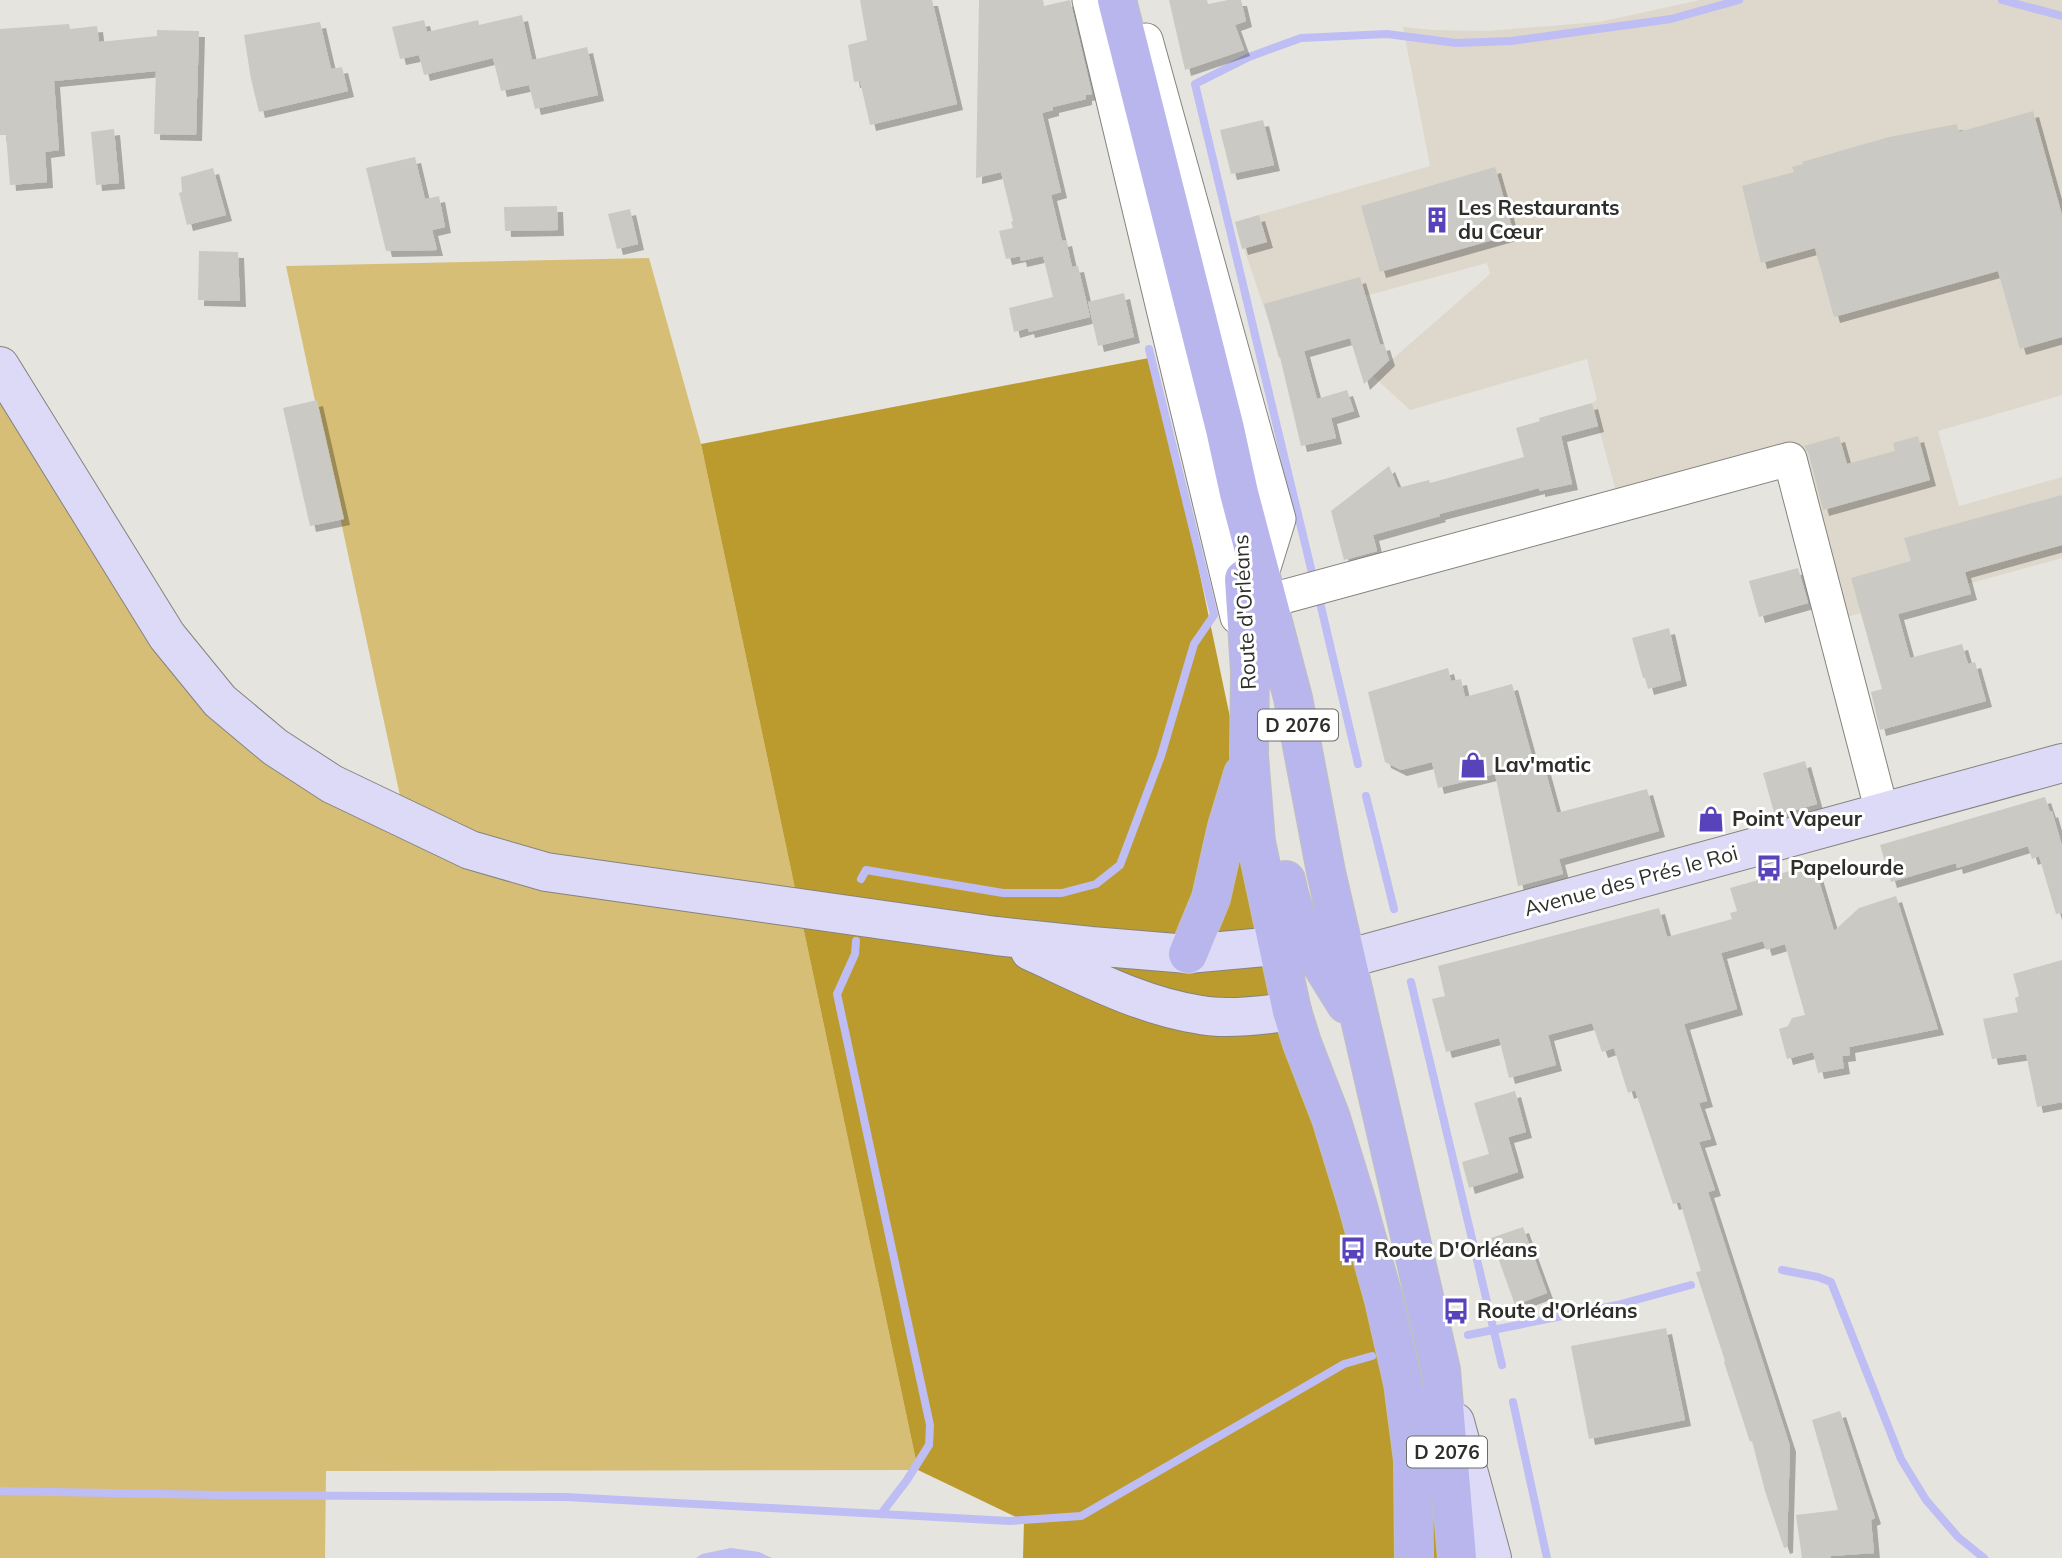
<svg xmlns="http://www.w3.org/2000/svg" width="2062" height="1558" viewBox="0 0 2062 1558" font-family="Mulish,sans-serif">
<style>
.built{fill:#ddd8cb}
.green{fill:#d6be76}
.forest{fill:#bc9b2e}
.water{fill:#bebdf4}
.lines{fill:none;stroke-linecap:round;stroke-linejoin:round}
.stream{stroke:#bebdf4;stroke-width:8}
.building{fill:#cbc9c3;filter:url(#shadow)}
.street-casing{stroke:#85837e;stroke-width:35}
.secondary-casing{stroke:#85837e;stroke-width:40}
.primary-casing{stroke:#c0c0bf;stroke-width:40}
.street{stroke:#fff;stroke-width:33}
.secondary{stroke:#dcdaf6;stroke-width:38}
.primary{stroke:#b9b6ee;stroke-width:38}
.labels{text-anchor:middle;stroke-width:6;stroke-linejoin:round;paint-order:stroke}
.shield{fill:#fff;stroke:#6d6d6b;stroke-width:2}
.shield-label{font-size:19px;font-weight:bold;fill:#2e2e2b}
.poi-label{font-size:21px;font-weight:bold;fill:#2e2e2b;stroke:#fff;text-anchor:start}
.street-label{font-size:21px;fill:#2e2e2b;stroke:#fff}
</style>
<defs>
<filter id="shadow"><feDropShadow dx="6" dy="6" stdDeviation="0" flood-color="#0004"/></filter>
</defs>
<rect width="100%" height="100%" fill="#e6e4de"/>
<!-- built -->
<path class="built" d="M1700 0H2062V395L1938 431 1959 506 2062 477V558L1832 621 1791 465 1621 510 1592 403 1597 400 1587 359 1410 410 1373 376 1490 274 1487 263 1269 322 1235 222 1430 166 1403 27 1434 30 1487 31 1599 22Z"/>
<!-- green -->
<path class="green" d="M649 258 701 444 918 1470 326 1471 325 1558H0V365L220 701 405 819 286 266Z"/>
<!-- forest -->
<path class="forest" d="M1154 357 1292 1011 1451 1558H1023L1024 1521 918 1470 701 444Z"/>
<!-- water -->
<path class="water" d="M731 1548 759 1552 772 1558H696L702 1554Z"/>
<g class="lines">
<!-- stream -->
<path class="stream" d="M2002 0 2062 16
M1313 577 1195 84 1249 57 1301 38 1387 34 1456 43 1511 41 1671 19 1739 0
M1318 594 1358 764
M1366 796 1394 909
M861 879 866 870 1003 893H1062L1096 884 1120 865 1161 756 1194 644 1214 615 1149 349
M856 941 855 954 837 994 930 1425 929 1445 907 1480 881 1514
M1411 982 1502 1365
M1782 1270 1818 1277 1831 1282 1901 1459 1926 1500 1958 1537 1984 1558
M1468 1335 1617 1305 1691 1285
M1513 1402 1547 1558
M0 1491 217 1495 566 1497 1009 1521 1081 1516 1344 1364 1372 1356"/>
</g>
<!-- building -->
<path class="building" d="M860 0H932L957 104 870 125 860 81 854 82 848 45 867 40Z
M979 0H1043L1044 6 1070 0 1092 94 1086 95V99L1053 107V110L1042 113 1061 192 1051 195 1062 241 1066 240 1072 267 1078 266 1090 317 1029 332 1028 328 1014 332 1009 308 1053 297 1043 256 1021 261 1020 256 1006 259 999 231 1013 228 1011 222 1013 221 1001 172 976 178Z
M1169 0H1207L1208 4 1228 0H1241L1246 21 1235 25 1244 50 1185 70Z
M522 15 532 60 587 47 598 95 535 109 529 85 501 91 493 58 424 75 419 55 400 59 392 27 424 20 427 32 478 20 479 25Z
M320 22 331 69 342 67 348 91 259 112 251 79 244 35Z
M69 24 70 29 97 26 99 42 157 36V30L199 31 196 135 154 134 156 71 54 81 59 150 45 152 47 182 10 185 6 135H0V29Z
M2033 111 2062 215V337L2020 349 1998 271 1834 317 1815 248 1761 263 1742 186 1794 172 1792 167 1803 164 1802 162 1889 137 1957 124 1959 132Z
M1263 120 1274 165 1231 174 1220 130Z
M114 129 119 183 96 185 91 132Z
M415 157 425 199 439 196 445 227 432 230 437 250 386 251 366 168Z
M1495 167 1514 234 1380 272 1361 206Z
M213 168 226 215 187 225 179 193 182 192 181 177Z
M557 206 558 230 505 231 504 207Z
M630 209 638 244 617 249 608 214Z
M1259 215 1267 242 1242 249 1235 222Z
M199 251 238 252 240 301 198 300Z
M1360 277 1380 345 1384 344 1389 360 1364 384 1350 338 1304 351 1317 399 1347 390 1354 411 1331 418 1336 438 1301 446 1280 357 1279 358 1264 304Z
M1124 293 1134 337 1098 346 1088 302Z
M317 400 344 519 310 526 283 408Z
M1592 403 1598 426 1561 436 1572 484 1539 491V488L1439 514 1440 516 1373 535 1377 551 1344 560 1331 511 1389 466 1398 488 1429 480 1430 483 1524 457 1516 428 1540 421 1539 418Z
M1839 436 1847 464 1895 451 1893 443 1918 436 1930 480 1823 510 1809 454 1804 446Z
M2062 495V545L1965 572 1971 594 1898 614 1910 658 1962 644 1968 664 1975 662 1986 701 1880 730 1871 692 1882 689 1851 578 1911 561 1904 538Z
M1798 568 1808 603 1759 617 1749 581Z
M1669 628 1681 680 1648 689 1645 678H1643L1632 638Z
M1448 668 1451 681 1461 679 1465 697 1512 684 1533 760 1542 758 1557 813 1647 789 1659 831 1559 859 1563 874 1518 886 1495 774 1438 788 1432 762 1401 770 1385 762 1368 692Z
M1805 761 1817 804 1775 816 1763 773Z
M2045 797 2050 812 2052 811 2062 846V913L2056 914 2039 856 2032 859 2028 846 1957 868 1956 863 1891 882 1880 845Z
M1814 864 1834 931 1859 908 1896 896 1938 1029 1849 1047 1850 1055 1842 1056 1844 1068 1818 1073 1813 1052 1787 1059 1779 1029 1788 1026 1792 1018 1805 1015 1785 944 1766 950 1763 941 1721 953 1737 1009 1684 1024 1707 1101 1699 1103 1711 1139 1699 1142 1715 1190 1708 1192 1790 1446 1787 1547 1784 1548 1765 1491 1752 1441 1750 1442 1724 1362 1725 1361 1696 1272 1701 1271 1680 1202 1673 1204 1635 1090 1628 1093 1614 1048 1602 1052 1592 1023 1548 1035 1556 1065 1509 1078 1499 1038 1446 1052 1432 999 1445 996 1438 966 1659 908 1667 937 1732 919 1730 913 1737 911 1730 888Z
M2062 960V1102L2037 1107 2026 1054 1992 1059 1983 1019 2018 1012 2015 998 2019 996 2013 974Z
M1515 1091 1526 1132 1508 1137 1518 1172 1469 1188 1462 1162 1489 1154 1474 1103Z
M1523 1227 1547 1293 1515 1305 1491 1238Z
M1666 1328 1685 1420 1589 1439 1571 1346Z
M1840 1411 1875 1518 1871 1520 1874 1553 1831 1556V1558H1802L1796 1515 1838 1510 1812 1420Z"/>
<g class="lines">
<!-- street casing -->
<g class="street-casing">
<path id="street" d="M1089 0 1237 617
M1146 40 1279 519 1261 577
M1268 601 1790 459 1882 812"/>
</g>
<!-- secondary casing -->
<g class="secondary-casing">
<path id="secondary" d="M0 366 167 636 220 701 275 747 332 784 470 850 546 872 996 936 1091 946 1188 954 1277 946
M1030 951C1085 976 1141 1006 1201 1015 1228 1020 1266 1015 1292 1011
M1322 964 1346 959 2062 763
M1455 1422 1492 1558"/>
</g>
<!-- primary casing -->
<g class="primary-casing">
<path id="primary" d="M1117 0 1225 429 1239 493 1293 698 1326 872 1441 1370 1457 1558
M1244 579 1250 671 1249 755 1256 842 1292 1011 1302 1043 1331 1118 1357 1203 1384 1300 1403 1383 1413 1460 1414 1558
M1286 880C1294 926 1322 965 1346 1004
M1188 954 1211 898 1227 827 1243 774"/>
</g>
<!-- street -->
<use href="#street" class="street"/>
<!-- secondary -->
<use href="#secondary" class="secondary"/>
<!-- primary -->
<use href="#primary" class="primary"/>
</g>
<!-- icons -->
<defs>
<g id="building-bare" transform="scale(2.1)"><path d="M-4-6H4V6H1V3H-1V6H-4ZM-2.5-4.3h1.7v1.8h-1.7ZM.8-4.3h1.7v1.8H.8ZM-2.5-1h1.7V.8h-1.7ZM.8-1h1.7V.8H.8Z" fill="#5843bb" stroke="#fff" stroke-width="2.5" paint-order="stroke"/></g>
<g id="shop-bare" transform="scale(2.1)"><path d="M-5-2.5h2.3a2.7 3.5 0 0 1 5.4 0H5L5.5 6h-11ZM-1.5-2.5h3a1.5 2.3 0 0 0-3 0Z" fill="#5843bb" stroke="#fff" stroke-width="2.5" paint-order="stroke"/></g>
<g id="bus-bare" transform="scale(2.1)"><path d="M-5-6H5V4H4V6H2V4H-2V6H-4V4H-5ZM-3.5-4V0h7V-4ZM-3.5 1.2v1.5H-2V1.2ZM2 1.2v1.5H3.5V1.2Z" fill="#5843bb" stroke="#fff" stroke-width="2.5" paint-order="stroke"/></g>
</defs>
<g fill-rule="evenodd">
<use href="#building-bare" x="1437" y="220"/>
<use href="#shop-bare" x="1473" y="765"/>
<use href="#shop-bare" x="1711" y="819"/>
<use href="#bus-bare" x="1769" y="868"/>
<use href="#bus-bare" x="1353" y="1250"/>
<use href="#bus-bare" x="1456" y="1311"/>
</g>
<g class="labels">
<!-- shield labels -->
<g class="shield">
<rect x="1258" y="709.5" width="80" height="31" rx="5"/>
<rect x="1407" y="1436.5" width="80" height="31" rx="5"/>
</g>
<g class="shield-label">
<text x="1298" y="732">D 2076</text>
<text x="1447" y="1459">D 2076</text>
</g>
<!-- poi labels -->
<g class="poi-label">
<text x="1458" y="215">Les Restaurants<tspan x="1458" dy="24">du Cœur</tspan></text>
<text x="1494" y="772">Lav'matic</text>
<text x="1732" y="826">Point Vapeur</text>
<text x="1790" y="875">Papelourde</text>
<text x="1374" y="1257">Route D'Orléans</text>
<text x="1477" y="1318">Route d'Orléans</text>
</g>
<!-- street labels -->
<g class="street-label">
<text transform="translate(1245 612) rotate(-93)" y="7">Route d'Orléans</text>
<text transform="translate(1631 881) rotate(-15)" y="7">Avenue des Prés le Roi</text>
</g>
</g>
</svg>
